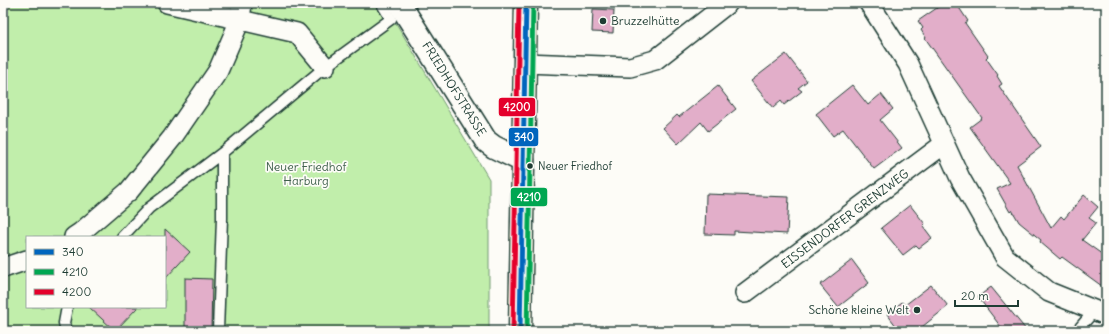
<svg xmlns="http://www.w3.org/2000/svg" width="1109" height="334" viewBox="0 0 1109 334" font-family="Delius,sans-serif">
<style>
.green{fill:#c1eeab;stroke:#709670;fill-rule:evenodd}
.building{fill:#e2aec9;stroke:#1f3d34}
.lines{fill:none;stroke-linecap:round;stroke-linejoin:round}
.lane-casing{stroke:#1f3d34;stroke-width:13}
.street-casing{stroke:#1f3d34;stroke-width:22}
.secondary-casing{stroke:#1f3d34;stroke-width:25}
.primary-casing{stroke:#1f3d34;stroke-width:25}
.lane{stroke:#fdfcf7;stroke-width:10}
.street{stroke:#fdfcf7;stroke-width:19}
.secondary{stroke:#fdfcf7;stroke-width:22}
.primary{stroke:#fedd96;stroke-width:22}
.bus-1-casing{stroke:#fdfcf7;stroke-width:8}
.bus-2-casing{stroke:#fdfcf7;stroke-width:8}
.bus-3-casing{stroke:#fdfcf7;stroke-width:8}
.bus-1{stroke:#0065bd;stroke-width:5}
.bus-2{stroke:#00a651;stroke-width:5}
.bus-3{stroke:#e4002b;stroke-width:5}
.poi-dot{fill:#1f3d34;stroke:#fdfcf7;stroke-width:1.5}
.labels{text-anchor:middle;stroke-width:3.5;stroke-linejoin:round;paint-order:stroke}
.bus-label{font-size:11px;fill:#1f3d34;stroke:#fdfcf7;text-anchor:start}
.poi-label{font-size:12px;fill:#1f3d34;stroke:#fdfcf7;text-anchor:start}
.street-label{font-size:12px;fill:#1f3d34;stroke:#fdfcf7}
.park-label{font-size:12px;fill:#3f604c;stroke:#fdfcf7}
.line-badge{stroke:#fdfcf7;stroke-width:1.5}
.badge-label{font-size:11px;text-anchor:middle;font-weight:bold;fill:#fff}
</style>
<rect width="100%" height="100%" fill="#fdfcf7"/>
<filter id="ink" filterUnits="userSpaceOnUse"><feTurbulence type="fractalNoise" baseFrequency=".025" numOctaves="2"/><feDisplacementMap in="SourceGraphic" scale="8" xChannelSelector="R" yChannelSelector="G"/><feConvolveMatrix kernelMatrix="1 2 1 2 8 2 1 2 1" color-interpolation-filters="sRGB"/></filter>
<g filter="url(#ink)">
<!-- green -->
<path class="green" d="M3 3H384L489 179V331H3ZM27 237H165V307H27Z"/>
<!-- building -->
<path class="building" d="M944 3H956L968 21 965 23 988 56 986 58 998 75 997 76 1002 84 999 86 1041 147 1017 165 1051 228 1061 216 1064 219 1084 195 1098 207 1089 218 1096 223 1082 240 1106 257V289L1062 257 1060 259 1040 242 1041 240 1019 222 1012 210 1010 212 997 189 1010 183 970 127 982 118 925 38H926L921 30 923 28 918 21Z
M593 9 614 10 613 33 592 32Z
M786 54 807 81 798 88 802 91 784 105 781 101 773 108 751 81Z
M852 85 868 105 881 94 893 109 880 120 902 148 874 169 843 129 833 136 816 114Z
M718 86 736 109 708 131 701 122 678 144 663 128 677 115 679 117Z
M706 194 789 197 787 234 734 231V235L705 234Z
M910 205 925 224 923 226 932 238 919 248 916 245 903 255 881 228Z
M165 229 190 252 165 279Z
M852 260 869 283 838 307 820 285Z
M185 278 212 279 211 331H185Z
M931 285 948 306 917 331H900L887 314 902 302 905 305Z
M991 287 1027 331H1004L978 297Z
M89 307H138L115 331Z"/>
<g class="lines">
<!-- lane casing -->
<g class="lane-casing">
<path id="lane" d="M122 237 149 208 222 153 325 67 391 19 383 6
M66 331 64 323 67 307
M218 331 222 218V153
M1077 331 1095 310"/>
</g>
<!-- street casing -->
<g class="street-casing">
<path id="street" d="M167 3 297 33 325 67
M869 3 908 64 960 178 1005 257 1049 292 1106 315
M525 63 630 67 655 60 728 3
M74 237 80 233 129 191 172 138 218 71 240 20 242 3
M3 268 27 260
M745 293 944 144"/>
</g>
<!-- secondary casing -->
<g class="secondary-casing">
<path id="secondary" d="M399 3 486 141 494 147 523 161"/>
</g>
<!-- primary casing -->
<g class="primary-casing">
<path id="primary" d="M520 331 526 3"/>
</g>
<!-- lane -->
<use href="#lane" class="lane"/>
<!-- street -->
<use href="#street" class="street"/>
<!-- secondary -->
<use href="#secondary" class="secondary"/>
<!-- primary -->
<use href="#primary" class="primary"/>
<!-- bus-1 casing -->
<g class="bus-1-casing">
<path id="bus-1" d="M520 331 526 3"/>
</g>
<!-- bus-2 casing -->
<g class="bus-2-casing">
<path id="bus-2" d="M527 331 533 3"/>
</g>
<!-- bus-3 casing -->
<g class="bus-3-casing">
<path id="bus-3" d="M513 331 519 3"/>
</g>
<!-- bus-1 -->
<use href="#bus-1" class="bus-1"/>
<!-- bus-2 -->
<use href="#bus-2" class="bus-2"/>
<!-- bus-3 -->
<use href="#bus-3" class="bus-3"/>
</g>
</g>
<!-- markers -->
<g class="poi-dot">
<circle cx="603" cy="21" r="4"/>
<circle cx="530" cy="166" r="3.5"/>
<circle cx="917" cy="310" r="4"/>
</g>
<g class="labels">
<!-- bus labels -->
<g class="bus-label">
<text x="538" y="170">Neuer Friedhof</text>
</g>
<!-- poi labels -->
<g class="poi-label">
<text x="611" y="25">Bruzzelhütte</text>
<text x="909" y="314" text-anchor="end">Schöne kleine Welt</text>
</g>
<!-- street labels -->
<g class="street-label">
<text transform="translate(454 89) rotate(58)" y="4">FRIEDHOFSTRASSE</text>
<text transform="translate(845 219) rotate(-37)" y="4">EISSENDORFER GRENZWEG</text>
</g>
<!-- park labels -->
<g class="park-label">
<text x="306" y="171">Neuer Friedhof<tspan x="306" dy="14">Harburg</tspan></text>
</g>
</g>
<g class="line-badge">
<rect x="498" y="97" width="38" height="20" rx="4" fill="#e4002b"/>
<rect x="508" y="127" width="31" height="20" rx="4" fill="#0065bd"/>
<rect x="510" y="187" width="38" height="20" rx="4" fill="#00a651"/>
</g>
<g class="badge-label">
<text x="517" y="111">4200</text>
<text x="524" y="141">340</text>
<text x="529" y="201">4210</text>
</g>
<!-- margin -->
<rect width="1109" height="334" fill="none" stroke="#fdfcf7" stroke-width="16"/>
<rect x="8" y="8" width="1093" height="318" fill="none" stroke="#1f3d34" stroke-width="1.5" filter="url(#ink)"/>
<!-- legend -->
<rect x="26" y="236" width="140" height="72" fill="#fdfcf7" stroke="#a4b0a9"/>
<rect x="34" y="249" width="20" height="6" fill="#0065bd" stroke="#a4b0a9"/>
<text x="62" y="256" font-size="12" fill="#1f3d34">340</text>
<rect x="34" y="269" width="20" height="6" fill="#00a651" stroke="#a4b0a9"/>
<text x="62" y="276" font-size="12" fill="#1f3d34">4210</text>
<rect x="34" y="289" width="20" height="6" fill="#e4002b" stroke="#a4b0a9"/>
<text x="62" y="296" font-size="12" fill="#1f3d34">4200</text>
<!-- scale -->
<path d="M955 300v6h63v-6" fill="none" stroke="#1f3d34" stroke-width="2"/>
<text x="961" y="300" font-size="12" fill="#1f3d34" stroke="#fdfcf7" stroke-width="3" paint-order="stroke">20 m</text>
</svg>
